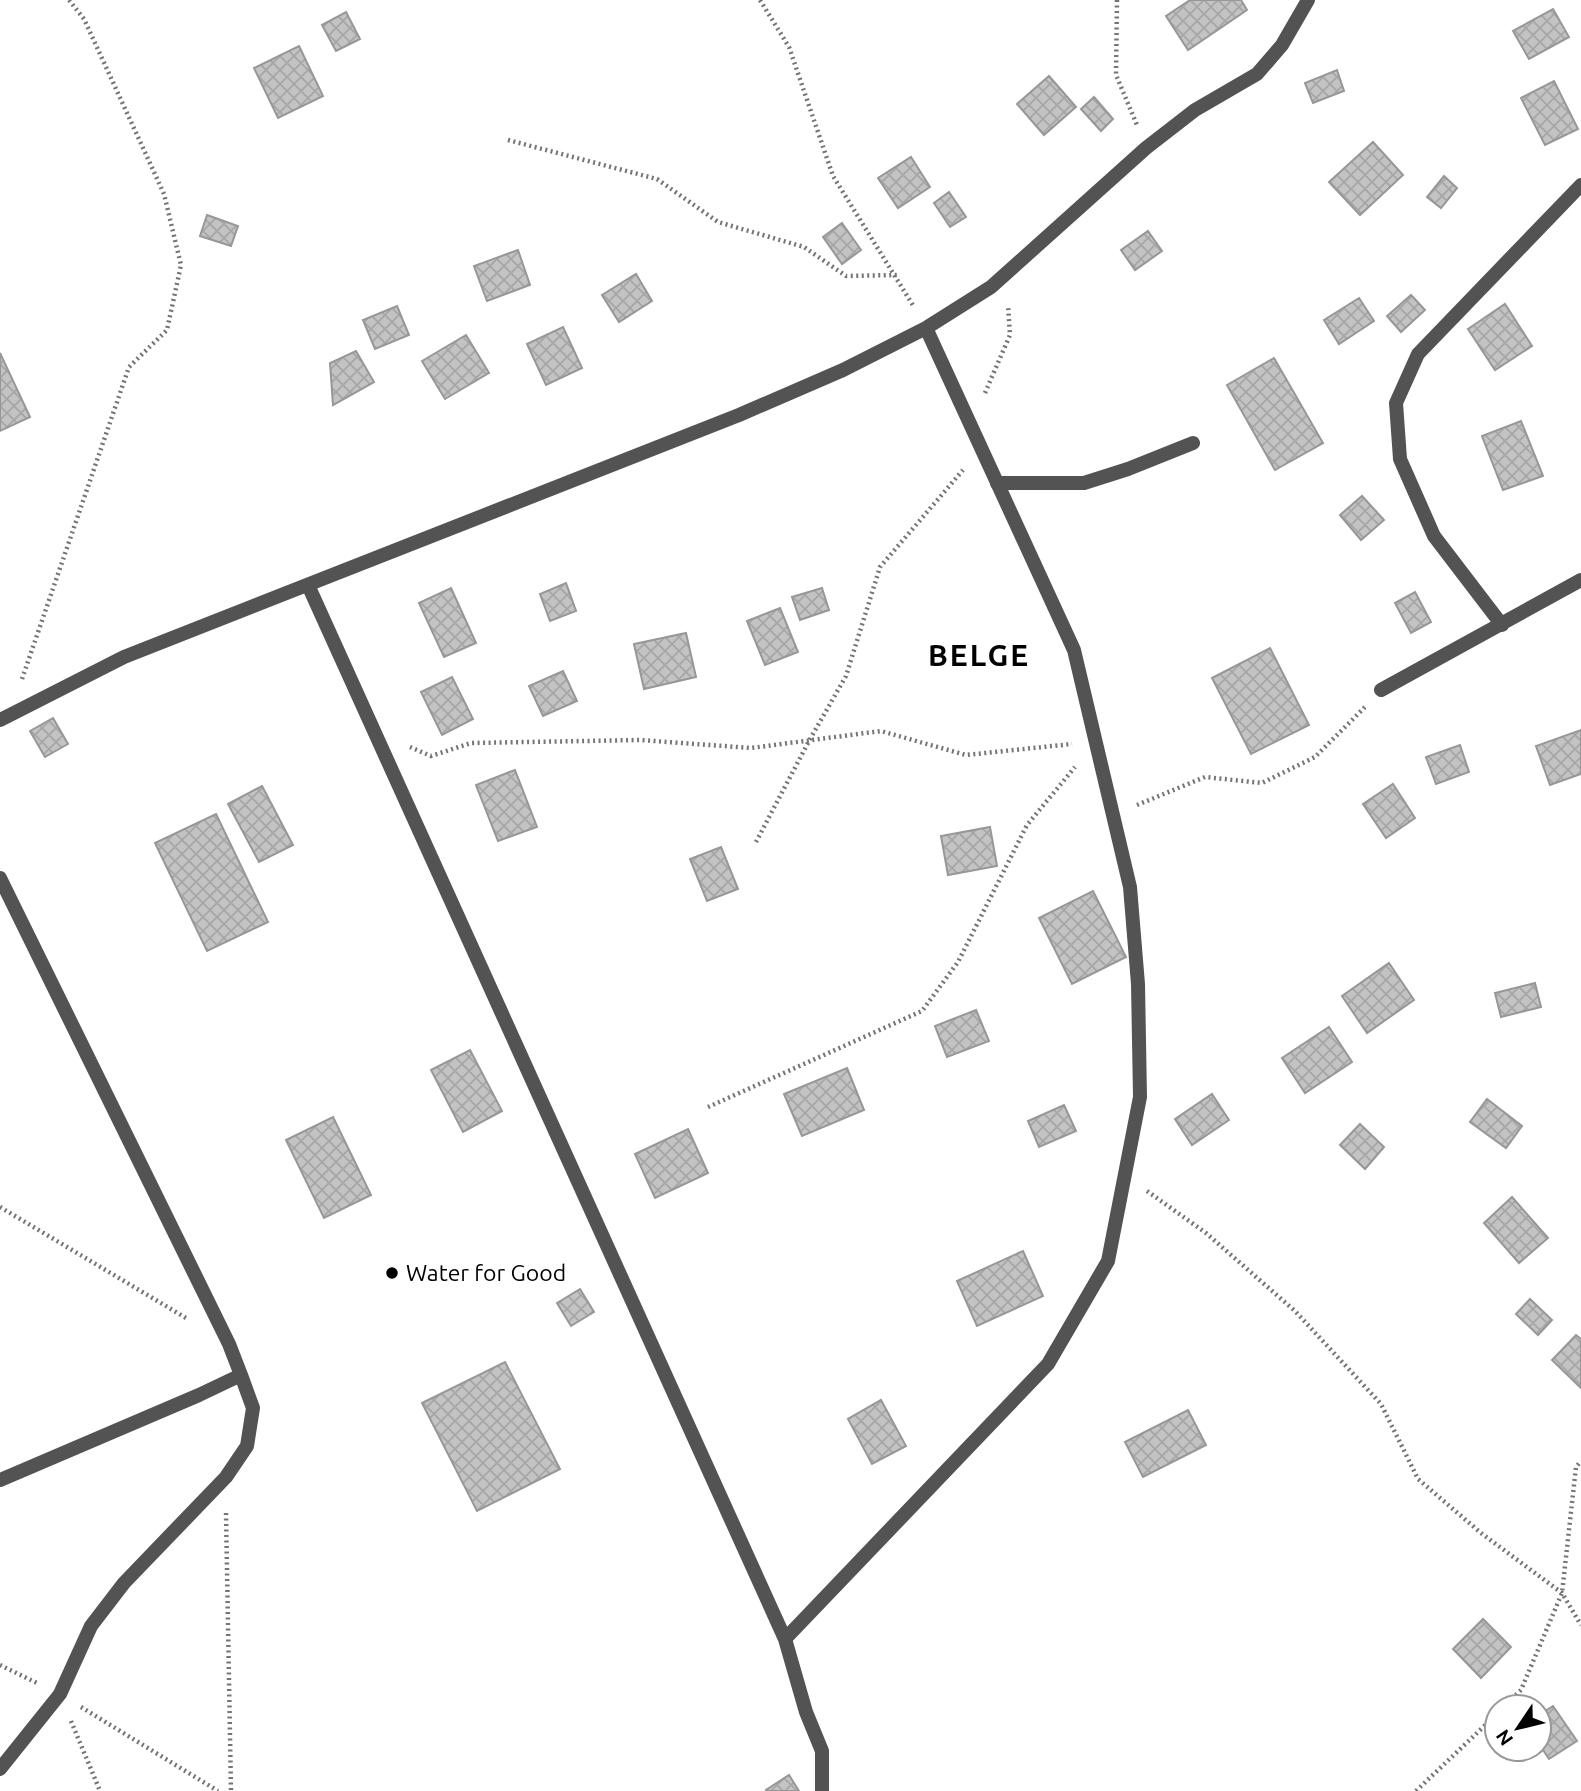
<svg xmlns="http://www.w3.org/2000/svg" width="1581" height="1791" viewBox="0 0 1581 1791" font-family="Ubuntu,sans-serif">
<style>
.building{fill:url(#building-cross-hatch);stroke:#979797;stroke-width:2}
.lines{fill:none;stroke-linecap:round;stroke-linejoin:round}
.path{stroke:#757575;stroke-width:4.5;stroke-dasharray:2 3.5;stroke-linecap:butt}
.lane{stroke:#535353;stroke-width:14}
.street{stroke:#535353;stroke-width:14}
.poi-dot{fill:#000;stroke:#fff;stroke-width:2.5}
.labels{text-anchor:middle;stroke-width:5;stroke-linejoin:round;paint-order:stroke}
.poi-label{font-size:23px;fill:#000;stroke:#fff;text-anchor:start}
.district-label{font-size:30px;font-weight:bold;letter-spacing:2px;fill:#000;stroke:#fff}
</style>
<defs>
<pattern id="building-cross-hatch" width="8" height="8" patternUnits="userSpaceOnUse" patternTransform="scale(1.75)"><rect width="8" height="8" fill="#c3c3c3"/><path d="M0 0l8 8M0 8l8-8" fill="none" stroke="#a6a6a6"/></pattern>
</defs>
<rect width="100%" height="100%" fill="#fff"/>
<!-- building -->
<path class="building" d="M1190 0H1241L1247 10 1188 50 1166 16Z
M1553 9 1569 37 1529 59 1513 31Z
M346 12 360 39 336 51 322 25Z
M299 46 323 96 278 118 254 68Z
M1337 70 1344 91 1313 103 1305 83Z
M1049 76 1076 107 1044 135 1017 104Z
M1554 81 1578 129 1545 145 1521 98Z
M1094 97 1113 119 1101 131 1081 109Z
M1373 142 1403 175 1360 215 1329 182Z
M911 157 930 187 898 208 878 178Z
M1444 176 1457 188 1441 208 1427 197Z
M949 192 966 217 950 227 934 203Z
M207 215 238 226 231 246 200 236Z
M842 223 861 250 842 264 823 237Z
M1148 231 1162 251 1135 270 1121 250Z
M518 250 530 285 487 301 474 266Z
M636 274 652 301 619 322 602 295Z
M1411 295 1425 310 1401 332 1387 316Z
M1359 298 1374 321 1339 344 1324 320Z
M1505 304 1532 346 1495 370 1468 329Z
M397 306 409 335 375 349 363 320Z
M563 327 582 368 546 385 527 344Z
M466 335 489 373 445 399 422 361Z
M356 351 374 382 333 405 330 363Z
M0 353 30 417 0 431Z
M1274 358 1323 443 1275 470 1227 385Z
M1521 421 1543 476 1503 490 1482 436Z
M1362 496 1384 520 1361 540 1340 515Z
M566 583 576 611 550 621 540 594Z
M451 588 476 643 444 657 419 603Z
M822 588 829 610 800 620 792 597Z
M1415 592 1431 622 1411 633 1395 603Z
M780 608 798 652 765 665 747 621Z
M686 633 696 677 644 689 634 644Z
M1270 648 1309 725 1251 754 1212 678Z
M563 671 577 701 543 716 529 686Z
M452 677 473 719 442 735 421 692Z
M53 718 68 744 45 757 30 731Z
M1581 730V774L1550 785 1536 746Z
M1460 745 1469 772 1436 784 1426 757Z
M515 770 537 827 498 841 476 785Z
M1393 784 1415 818 1386 838 1363 804Z
M262 786 293 845 259 862 228 804Z
M216 814 268 922 207 951 155 843Z
M990 827 997 866 948 875 941 836Z
M721 847 738 889 707 901 690 859Z
M1093 891 1126 957 1072 984 1039 918Z
M1389 963 1414 1000 1367 1033 1342 996Z
M1535 983 1541 1007 1501 1017 1495 993Z
M976 1010 989 1041 947 1057 935 1026Z
M1329 1027 1352 1062 1305 1093 1282 1058Z
M470 1050 502 1111 463 1132 431 1070Z
M847 1068 864 1110 802 1136 784 1094Z
M1212 1094 1229 1120 1192 1145 1175 1119Z
M1487 1099 1522 1126 1506 1148 1470 1122Z
M1064 1105 1076 1131 1039 1147 1028 1121Z
M333 1117 371 1195 324 1218 286 1140Z
M1360 1124 1384 1147 1365 1169 1340 1145Z
M688 1129 708 1173 655 1198 635 1154Z
M1512 1197 1548 1238 1519 1263 1484 1223Z
M1023 1251 1043 1296 977 1326 957 1281Z
M580 1289 594 1312 571 1326 557 1303Z
M1530 1299 1552 1320 1538 1335 1516 1314Z
M1576 1335 1581 1339V1388L1552 1360Z
M505 1362 560 1469 477 1511 422 1403Z
M881 1400 906 1446 872 1464 848 1419Z
M1188 1410 1206 1445 1143 1477 1125 1442Z
M1483 1619 1511 1647 1481 1678 1453 1649Z
M1553 1706 1577 1741 1549 1759 1539 1744V1715Z
M789 1775 799 1791H767L766 1790Z"/>
<g class="lines">
<!-- path -->
<path class="path" d="M760 0 789 47 833 176 914 307
M1117 0 1116 75 1137 125
M508 140 657 179 718 222 804 247 846 276 897 275
M985 393 1010 335 1008 306
M22 679 129 367 167 330 181 265 164 194 84 19 69 0
M410 747 431 756 471 743 640 740 751 748 881 731 966 755 1072 744
M1137 805 1205 777 1262 783 1315 757 1365 707
M756 842 809 741 846 676 880 567 963 470
M708 1107 922 1011 958 962 1027 825 1075 767
M1147 1191 1206 1233 1295 1311 1381 1404 1418 1479 1481 1533 1562 1593 1581 1625
M0 1207 186 1318
M226 1513 231 1791
M0 1665 37 1683
M81 1707 218 1791
M1504 1707 1521 1690 1562 1593 1576 1467 1581 1461
M71 1721 100 1791
M1416 1791 1497 1714"/>
<!-- lane -->
<path class="lane" d="M997 483H1084L1128 469 1193 443"/>
<!-- street -->
<path class="street" d="M308 585 785 1639 806 1712 822 1751V1791
M1502 625 1434 536 1400 459 1396 403 1418 354 1581 185
M1381 690 1581 580
M0 720 124 657 739 415 843 370 926 328 991 287 1146 148 1195 110 1257 74 1282 45 1308 0
M0 878 229 1344 241 1375 199 1395 0 1480
M785 1639 1048 1364 1108 1261 1140 1097 1138 984 1130 887 1074 650 926 328
M0 1769 60 1694 91 1626 124 1583 226 1477 247 1446 253 1408 241 1375"/>
</g>
<!-- markers -->
<circle class="poi-dot" cx="392" cy="1273" r="7"/>
<g class="labels">
<!-- poi labels -->
<g class="poi-label">
<text x="406" y="1281">Water for Good</text>
</g>
<!-- district labels -->
<g class="district-label">
<text x="979" y="666">BELGE</text>
</g>
</g>
<!-- north arrow -->
<g transform="translate(1518 1728) rotate(235)"><circle r="33" fill="#ffffff" stroke="#999999" stroke-width="2"/>
<path d="M0-5L12 26L0 18L-12 26Z" fill="#000000"/>
<text y="-10" font-size="19" font-weight="bold" text-anchor="middle" fill="#000000">N</text>
</g>
</svg>
